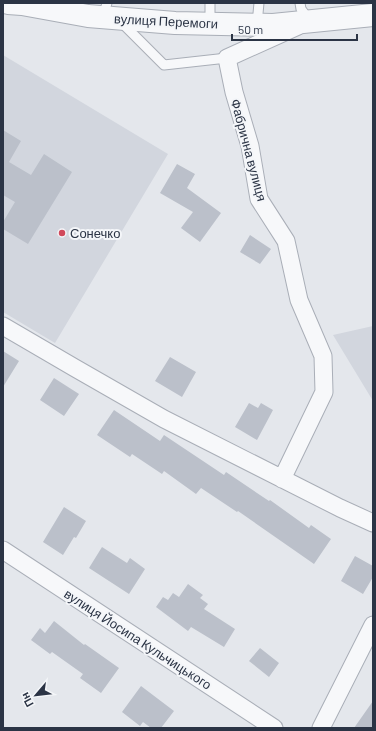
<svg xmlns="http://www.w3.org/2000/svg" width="376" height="731" viewBox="0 0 376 731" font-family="Barlow,sans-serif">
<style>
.built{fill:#d2d6de}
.building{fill:#bbc0ca}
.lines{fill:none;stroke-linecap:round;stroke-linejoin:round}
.service-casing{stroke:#a9aeb7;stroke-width:11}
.minor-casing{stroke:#a9aeb7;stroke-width:19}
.tertiary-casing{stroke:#a9aeb7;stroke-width:24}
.service{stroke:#f7f8fa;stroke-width:9}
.minor{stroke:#f7f8fa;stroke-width:17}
.tertiary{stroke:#f7f8fa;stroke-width:22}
.poi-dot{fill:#d1495b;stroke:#f4f6f9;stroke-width:1.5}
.labels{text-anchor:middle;stroke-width:4;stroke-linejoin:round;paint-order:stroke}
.street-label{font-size:13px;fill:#2b3445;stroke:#f4f6f9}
.poi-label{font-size:13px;fill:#2b3445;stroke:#f4f6f9;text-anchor:start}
</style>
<rect width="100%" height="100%" fill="#e4e7ec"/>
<!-- built -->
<path class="built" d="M3 55 168 154 55 343 3 312Z
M373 326V401L333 335Z"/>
<!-- building -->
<path class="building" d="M3 130 21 141 9 162 31 175 44 154 72 172 28 244 3 229V222L15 202 3 195Z
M177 164 195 174 187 188 221 213 200 242 181 228 193 212 160 193Z
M250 235 271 249 260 264 240 252Z
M3 351 19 361 3 387Z
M170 357 196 372 182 397 155 381Z
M54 378 79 394 64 416 40 400Z
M249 403 258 408 261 403 273 410 257 440 235 427Z
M114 410 160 441 164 435 224 475 226 472 269 501 270 500 309 528 311 525 331 539 314 564 238 511 237 512 201 488 196 494 164 471 162 474 132 454 130 457 97 435Z
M64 507 86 521 76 538 74 537 63 555 43 542Z
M102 547 127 563 130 558 145 569 129 594 89 568Z
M355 556 373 566V577L363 594 341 581Z
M188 584 203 595 200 598 208 604 204 609 235 629 224 647 191 627 188 631 156 607 163 597 168 600 173 593 179 597Z
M54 621 84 645 85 644 119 668 101 693 80 678 83 674 52 652 50 654 31 640 40 628 45 633Z
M260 648 279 663 269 677 249 661Z
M141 686 174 711 161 728H151L143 722 140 726 122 712Z
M373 701V728H354Z"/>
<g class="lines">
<!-- service casing -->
<g class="service-casing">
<path id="service" d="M210 3V24
M300 3 301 9 309 20
M103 17 107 3
M122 23 164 65 227 58
M257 24 259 3"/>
</g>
<!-- minor casing -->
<g class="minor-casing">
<path id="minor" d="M3 326 75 368 164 419 340 508 373 523
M282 479 324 392 323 356 299 300 286 241 259 199 250 146 234 92 227 58 298 26
M3 550 274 728
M321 728 373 625"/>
</g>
<!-- tertiary casing -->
<g class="tertiary-casing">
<path id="tertiary" d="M8 3 22 4 88 16 175 23 273 25 373 15"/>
</g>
<!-- service -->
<use href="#service" class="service"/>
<!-- minor -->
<use href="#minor" class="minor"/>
<!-- tertiary -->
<use href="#tertiary" class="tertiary"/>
</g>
<!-- markers -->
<circle class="poi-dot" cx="62" cy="233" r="4"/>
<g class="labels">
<!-- street labels -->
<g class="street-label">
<text transform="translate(166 21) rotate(3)" y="5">вулиця Перемоги</text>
<text transform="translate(249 150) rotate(75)" y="5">Фабрична вулиця</text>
<text transform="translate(138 639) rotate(33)" y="5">вулиця Йосипа Кульчицького</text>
</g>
<!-- poi labels -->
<g class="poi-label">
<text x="70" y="238">Сонечко</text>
</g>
</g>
<!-- border -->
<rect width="376" height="731" fill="none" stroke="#2b3445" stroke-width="8"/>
<!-- north arrow -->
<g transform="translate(36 695) rotate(242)" stroke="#f4f6f9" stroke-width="3" paint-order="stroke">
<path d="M0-3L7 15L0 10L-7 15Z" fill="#2b3445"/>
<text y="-6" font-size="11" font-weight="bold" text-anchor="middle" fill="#2b3445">Пн</text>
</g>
<!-- scale -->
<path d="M232 34v6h125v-6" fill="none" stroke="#2b3445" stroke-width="2"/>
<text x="238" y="34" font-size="12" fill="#2b3445" stroke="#f4f6f9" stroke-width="3" paint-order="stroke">50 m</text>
</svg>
